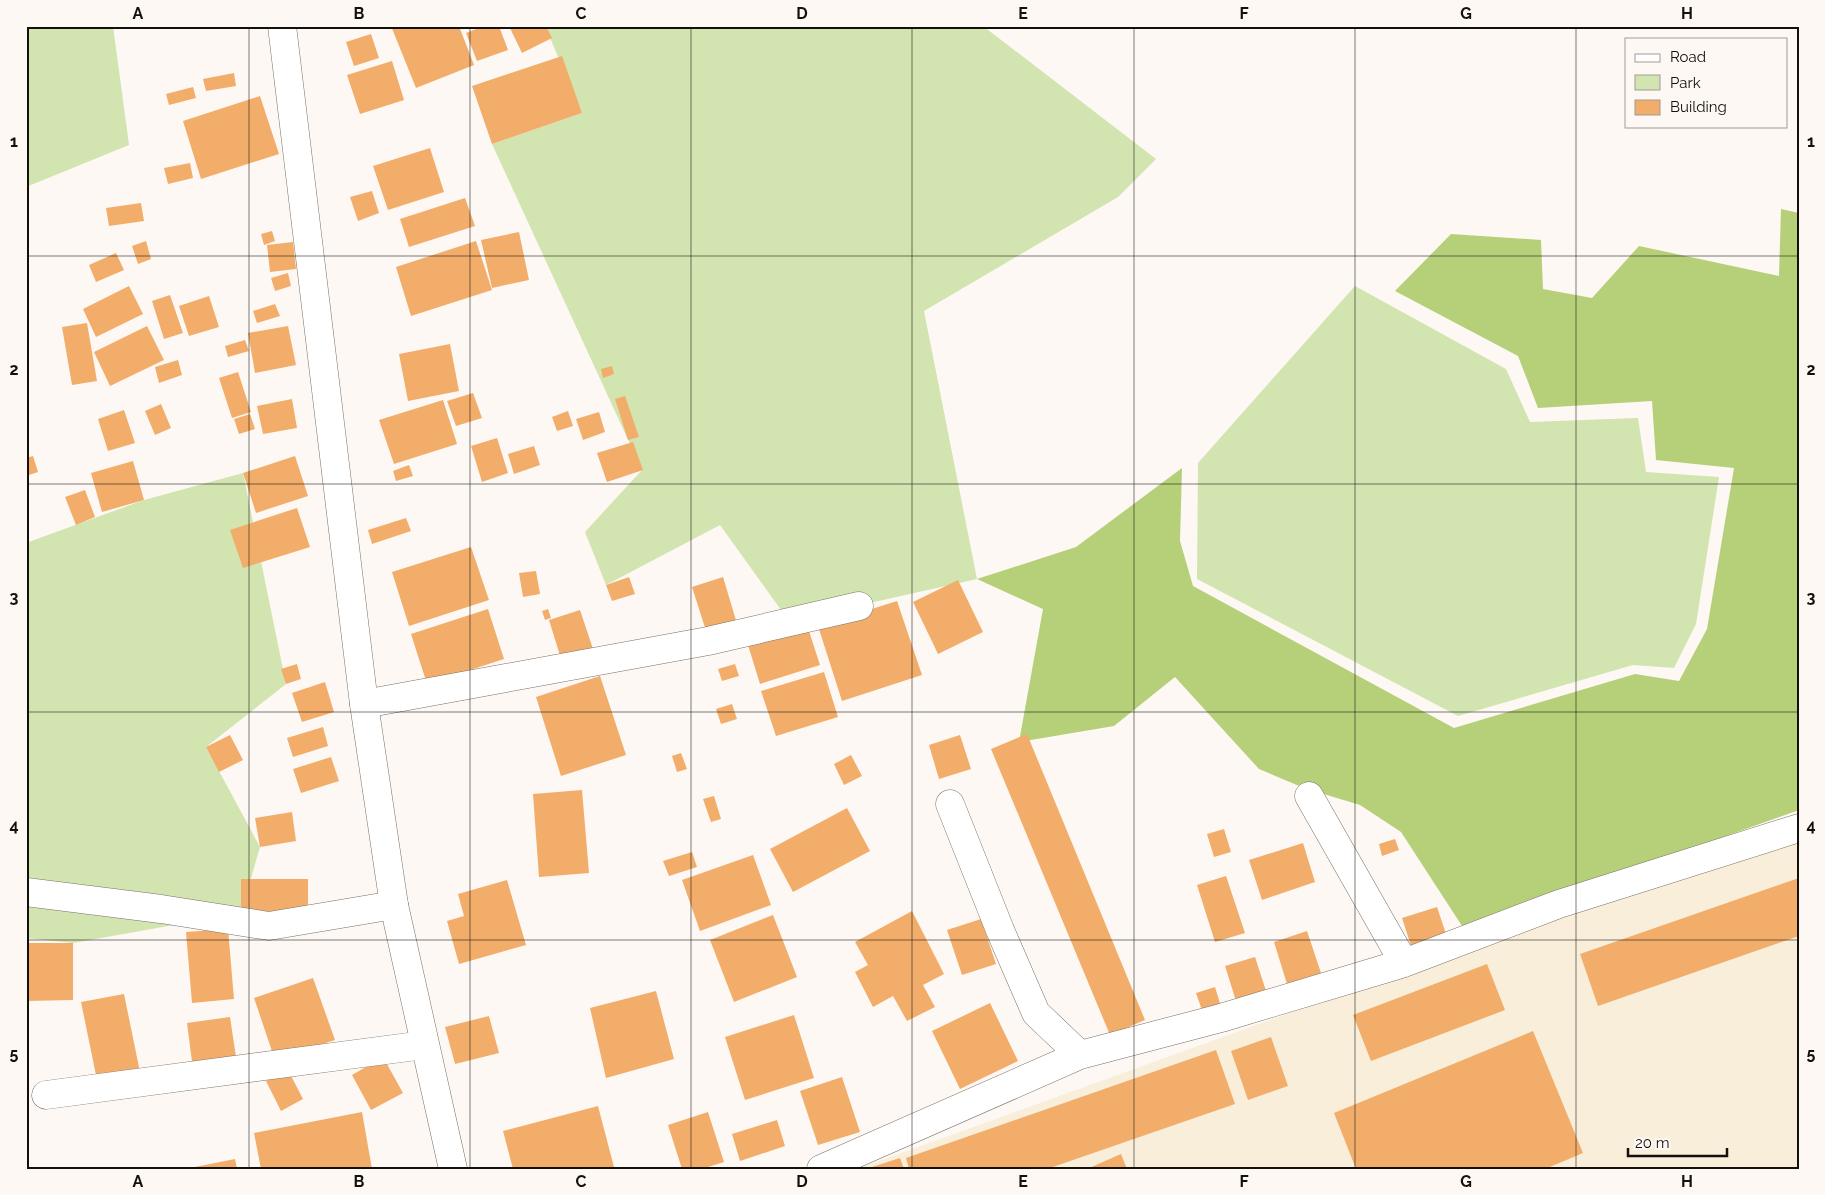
<svg xmlns="http://www.w3.org/2000/svg" width="1825" height="1195" viewBox="0 0 1825 1195" font-family="Raleway,sans-serif">
<style>
.education{fill:#f8eed9}
.green{fill:#d2e4af}
.forest{fill:#b5d079}
.building{fill:#f2ad6a}
.lines{fill:none;stroke-linecap:round;stroke-linejoin:round}
.street-casing{stroke:#7c7066;stroke-width:29}
.secondary-casing{stroke:#7c7066;stroke-width:29}
.street{stroke:#fff;stroke-width:28}
.secondary{stroke:#fff;stroke-width:28}
.grid{fill:none;stroke:#14100c;stroke-width:1;stroke-opacity:0.55}
.neatline{fill:none;stroke:#14100c;stroke-width:2}
.grid-label{font-size:16px;text-anchor:middle;font-weight:bold;fill:#14100c}
</style>
<rect width="100%" height="100%" fill="#fdf8f3"/>
<!-- education -->
<path class="education" d="M1799 834V1169H857L1331 998Z"/>
<!-- green -->
<path class="green" d="M26 26H113L129 145 26 187Z
M545 26H983L1156 159 1118 197 924 311 977 579 789 621 720 525 606 585 585 532 642 470 492 144 582 113Z
M1355 286 1506 369 1530 422 1638 418 1646 472 1719 477 1696 624 1674 668 1633 665 1458 716 1197 579 1198 463Z
M243 473 286 684 206 747 260 847 241 913 73 943 26 938V543L144 500Z"/>
<!-- forest -->
<path class="forest" d="M1781 209 1799 213V810L1464 929 1401 832 1360 805 1304 788 1259 769 1175 677 1114 726 1019 742 1043 609 977 579 1076 547 1182 468 1180 541 1193 586 1454 728 1635 674 1679 681 1707 629 1734 468 1656 460 1652 401 1538 408 1518 356 1395 291 1451 234 1541 240 1543 289 1592 298 1639 246 1779 276Z"/>
<!-- building -->
<path class="building" d="M391 26H459L474 65 416 88Z
M484 26H499L508 50 477 61 466 33Z
M509 26H546L552 38 522 53Z
M371 34 379 58 354 66 346 42Z
M562 56 582 113 492 144 472 86Z
M392 61 404 100 360 114 347 75Z
M234 73 236 86 206 91 203 79Z
M193 87 196 98 169 105 166 94Z
M260 96 279 154 201 179 183 121Z
M430 148 444 192 388 210 373 166Z
M190 163 193 178 168 184 164 168Z
M372 191 379 213 358 221 350 197Z
M465 198 475 226 409 247 400 219Z
M141 203 144 221 109 226 106 208Z
M272 231 275 241 264 245 261 234Z
M519 232 529 280 492 288 481 240Z
M146 241 151 259 138 264 132 246Z
M476 241 492 290 411 316 396 267Z
M293 242 296 269 270 272 267 245Z
M116 253 124 270 96 282 89 265Z
M288 273 291 286 275 291 271 278Z
M129 286 143 314 96 337 83 309Z
M170 295 183 333 164 339 152 301Z
M209 296 219 327 189 336 179 306Z
M275 304 280 316 257 323 253 311Z
M87 323 97 381 72 385 62 327Z
M147 326 164 360 110 386 94 352Z
M288 326 296 365 255 373 248 333Z
M245 340 249 351 228 357 225 346Z
M450 344 459 391 408 401 399 354Z
M178 360 182 375 159 383 155 367Z
M612 366 614 374 603 378 601 369Z
M238 372 251 412 232 418 219 378Z
M473 393 482 418 456 426 447 401Z
M625 396 639 437 628 440 615 399Z
M292 399 297 428 263 434 257 406Z
M443 400 457 444 394 464 379 420Z
M161 404 171 428 155 435 145 411Z
M124 410 135 443 108 451 98 419Z
M568 411 573 426 557 431 552 417Z
M599 412 605 432 583 440 576 419Z
M250 414 255 429 239 434 234 419Z
M497 438 508 473 482 482 471 446Z
M633 442 643 470 607 482 597 453Z
M534 446 540 465 514 474 508 454Z
M33 456 38 472 26 476V458Z
M295 456 308 496 256 513 243 473Z
M133 461 144 500 102 512 91 473Z
M409 465 413 476 396 481 393 471Z
M85 490 95 517 76 525 65 497Z
M297 508 310 547 243 568 230 530Z
M406 518 411 531 372 544 368 530Z
M471 547 489 600 409 626 392 572Z
M536 571 540 594 523 597 519 573Z
M629 577 635 594 612 601 606 585Z
M723 577 738 627 708 637 692 587Z
M958 580 983 632 938 654 913 602Z
M897 601 922 675 842 701 818 626Z
M488 609 504 659 427 684 411 634Z
M548 609 551 618 545 620 542 611Z
M580 610 594 652 562 662 549 620Z
M807 625 820 665 760 684 748 645Z
M297 664 301 679 286 684 281 669Z
M735 664 739 676 722 681 718 669Z
M824 672 838 717 776 736 761 691Z
M600 676 626 755 561 776 536 697Z
M325 682 334 712 302 722 292 693Z
M732 704 737 719 721 724 716 709Z
M323 727 328 746 293 757 287 738Z
M1027 734 1145 1020 1110 1035 991 749Z
M230 735 243 760 219 772 206 747Z
M960 735 971 769 939 779 929 745Z
M681 753 687 769 677 772 672 756Z
M851 755 862 776 844 785 834 764Z
M331 757 339 781 301 793 293 769Z
M582 790 589 873 539 877 533 794Z
M714 796 721 819 711 822 703 799Z
M847 808 870 851 793 892 770 849Z
M292 812 296 841 260 847 255 818Z
M1224 829 1231 852 1214 857 1207 834Z
M1395 839 1399 850 1382 856 1379 844Z
M1303 843 1315 882 1262 900 1249 860Z
M692 852 697 867 669 876 663 861Z
M753 855 771 905 700 931 682 880Z
M1226 876 1245 933 1215 942 1197 885Z
M1799 878V936L1598 1006 1580 954Z
M241 879H308V912L241 913Z
M507 880 526 945 459 964 447 921 464 916 458 894Z
M1437 907 1448 940 1413 952 1402 918Z
M912 911 944 974 923 985 935 1007 907 1021 893 996 873 1007 855 972 868 965 855 942Z
M773 915 797 977 734 1002 710 940Z
M981 919 996 964 962 975 947 930Z
M228 929 234 999 192 1003 186 932Z
M1307 931 1321 973 1287 984 1274 942Z
M26 943H73V1000L26 1001Z
M1255 957 1267 994 1237 1004 1225 966Z
M1487 964 1505 1010 1371 1061 1353 1015Z
M313 978 335 1040 275 1060 254 998Z
M1215 987 1222 1010 1204 1016 1196 993Z
M656 991 674 1059 606 1078 590 1008Z
M124 994 140 1072 97 1080 81 1002Z
M990 1003 1018 1061 960 1089 932 1031Z
M794 1015 814 1078 745 1100 725 1037Z
M489 1016 499 1053 455 1064 445 1027Z
M230 1017 236 1057 192 1062 187 1023Z
M1533 1031 1583 1153 1545 1169H1356L1334 1113Z
M1271 1037 1288 1086 1248 1100 1231 1051Z
M1216 1050 1235 1104 1047 1169H909L906 1158Z
M383 1057 403 1093 371 1110 352 1075Z
M288 1070 303 1099 281 1111 266 1081Z
M842 1077 860 1132 818 1145 800 1091Z
M598 1106 614 1167 513 1169 503 1131Z
M362 1112 372 1169H261L254 1133Z
M708 1112 724 1162 702 1169H682L668 1125Z
M777 1120 785 1146 740 1161 732 1134Z
M1121 1154 1127 1169H1087Z
M900 1158 904 1169H869V1168Z
M235 1159 237 1169H190V1168Z"/>
<g class="lines">
<!-- street casing -->
<g class="street-casing">
<path id="street" d="M364 704 708 641 859 606
M1309 796 1404 963
M950 804 1000 930 1036 1013 1080 1055
M26 892 161 909 269 926 394 905
M46 1095 424 1045
M821 1169 1080 1055 1221 1018 1404 963 1559 904 1799 828"/>
</g>
<!-- secondary casing -->
<g class="secondary-casing">
<path id="secondary" d="M282 26 364 704 394 905 453 1169"/>
</g>
<!-- street -->
<use href="#street" class="street"/>
<!-- secondary -->
<use href="#secondary" class="secondary"/>
</g>
<!-- grid -->
<path class="grid" d="M249 26V1169M470 26V1169M691 26V1169M912 26V1169M1134 26V1169M1355 26V1169M1576 26V1169M26 256H1799M26 484H1799M26 712H1799M26 940H1799"/>
<!-- border -->
<rect width="1825" height="1195" fill="none" stroke="#fdf8f3" stroke-width="55"/>
<!-- legend -->
<rect x="1625" y="38" width="162" height="90" fill="#fdf8f3" stroke="#a09b97"/>
<rect x="1635" y="54" width="25" height="8" fill="#ffffff" stroke="#a09b97"/>
<text x="1670" y="62" font-size="15" fill="#14100c">Road</text>
<rect x="1635" y="75" width="25" height="15" fill="#d2e4af" stroke="#a09b97"/>
<text x="1670" y="88" font-size="15" fill="#14100c">Park</text>
<rect x="1635" y="100" width="25" height="15" fill="#f2ad6a" stroke="#a09b97"/>
<text x="1670" y="112" font-size="15" fill="#14100c">Building</text>
<!-- scale -->
<path d="M1628 1148v8h99v-8" fill="none" stroke="#14100c" stroke-width="2.5"/>
<text x="1635" y="1148" font-size="15" fill="#14100c" stroke="#fdf8f3" stroke-width="4" paint-order="stroke">20 m</text>
<rect x="28" y="28" width="1770" height="1140" class="neatline"/>
<g class="grid-label">
<text x="138" y="19">A</text>
<text x="359" y="19">B</text>
<text x="581" y="19">C</text>
<text x="802" y="19">D</text>
<text x="1023" y="19">E</text>
<text x="1244" y="19">F</text>
<text x="1466" y="19">G</text>
<text x="1687" y="19">H</text>
<text x="14" y="147">1</text>
<text x="1811" y="147">1</text>
<text x="14" y="375">2</text>
<text x="1811" y="375">2</text>
<text x="14" y="603">3</text>
<text x="1811" y="603">3</text>
<text x="14" y="831">4</text>
<text x="1811" y="831">4</text>
<text x="14" y="1059">5</text>
<text x="1811" y="1059">5</text>
<text x="138" y="1187">A</text>
<text x="359" y="1187">B</text>
<text x="581" y="1187">C</text>
<text x="802" y="1187">D</text>
<text x="1023" y="1187">E</text>
<text x="1244" y="1187">F</text>
<text x="1466" y="1187">G</text>
<text x="1687" y="1187">H</text>
</g>
</svg>
